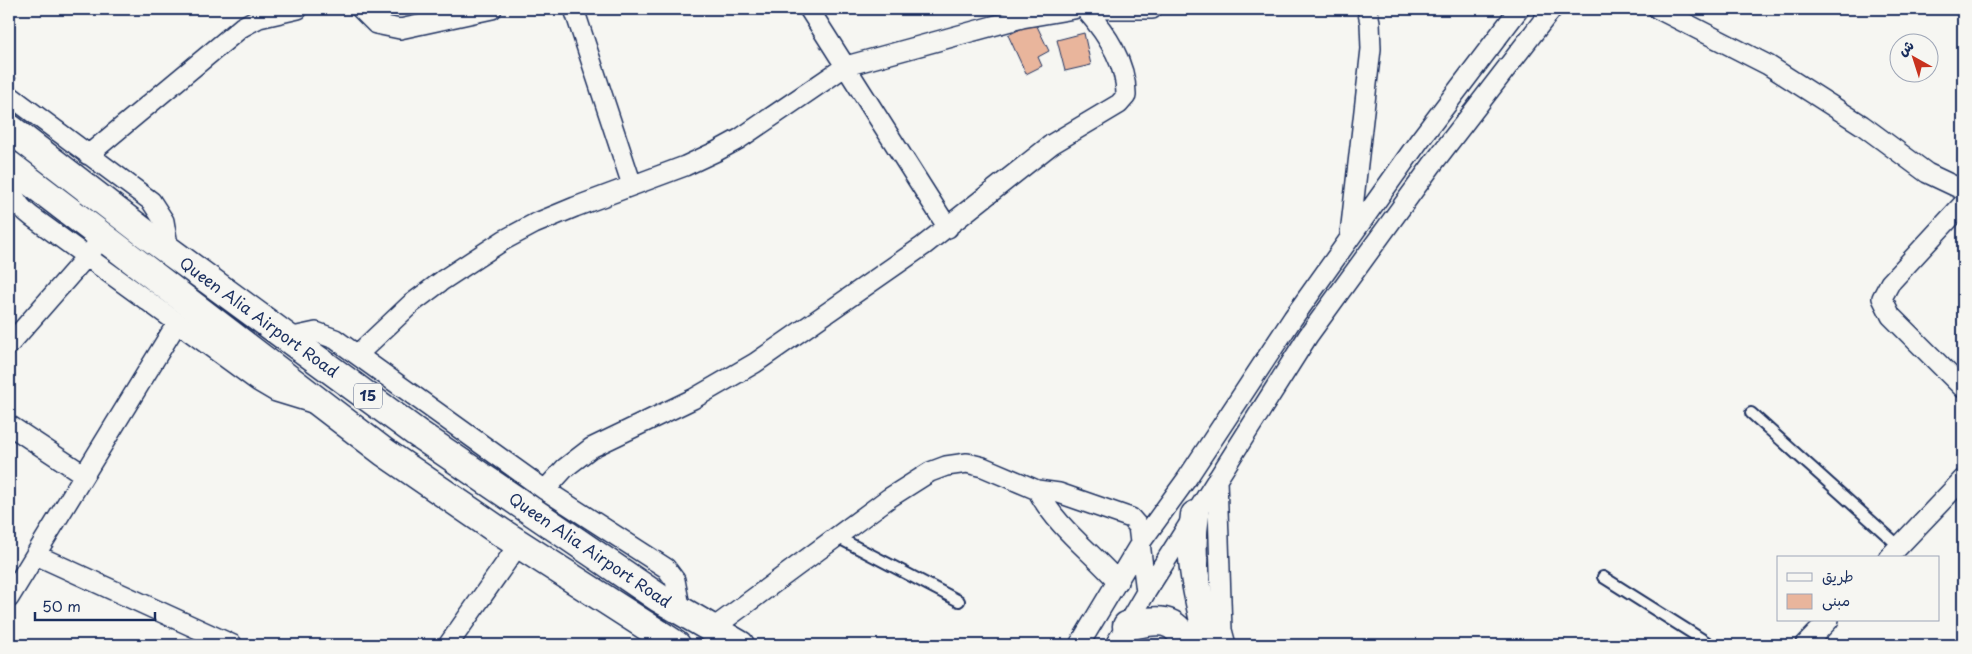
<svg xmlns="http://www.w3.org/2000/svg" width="1972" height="654" viewBox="0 0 1972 654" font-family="'Playpen Sans','Playpen Sans Arabic',sans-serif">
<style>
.building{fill:#e9b59c;stroke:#1b2f5e}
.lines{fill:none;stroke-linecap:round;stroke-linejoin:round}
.service-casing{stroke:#1b2f5e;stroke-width:14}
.minor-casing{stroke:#1b2f5e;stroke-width:22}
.trunk-casing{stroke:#1b2f5e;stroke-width:31}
.path{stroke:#1b2f5e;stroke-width:3;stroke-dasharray:4 4;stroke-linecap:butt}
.service{stroke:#f6f6f2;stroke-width:10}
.minor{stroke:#f6f6f2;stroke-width:19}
.trunk{stroke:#f6f6f2;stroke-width:28}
.labels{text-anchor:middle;stroke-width:5;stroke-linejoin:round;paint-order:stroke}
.shield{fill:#f6f6f2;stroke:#5d6b8a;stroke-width:1}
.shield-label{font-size:15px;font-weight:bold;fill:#1b2f5e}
.street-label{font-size:16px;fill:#1b2f5e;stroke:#f6f6f2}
</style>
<rect width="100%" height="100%" fill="#f6f6f2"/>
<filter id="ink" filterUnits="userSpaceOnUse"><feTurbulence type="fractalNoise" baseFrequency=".02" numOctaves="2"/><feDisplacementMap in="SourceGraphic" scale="10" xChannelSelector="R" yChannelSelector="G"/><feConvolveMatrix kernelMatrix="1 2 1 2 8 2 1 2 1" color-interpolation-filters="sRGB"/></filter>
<g filter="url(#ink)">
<!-- building -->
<path class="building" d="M1035 22 1049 51 1038 57 1042 66 1026 74 1008 35Z
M1084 33 1091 65 1065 71 1057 40Z"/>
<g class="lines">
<!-- service casing -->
<g class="service-casing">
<path id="service" d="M1751 413 1899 546
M835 536 959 601
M1603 577 1711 645"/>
</g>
<!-- minor casing -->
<g class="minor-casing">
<path id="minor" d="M361 9 376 24 400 29 492 9
M574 9 632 185
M809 9 948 228
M1099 9H1152
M1658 9 1768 65 1862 125 1927 173 1963 190
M9 95 151 201 164 221 169 251
M88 155 242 27 259 18 298 9
M11 166C8 187 14 203 31 216L259 382 276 392 312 403
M1963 204 1890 283 1882 298 1891 316 1963 388
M1350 234 1371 49 1370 22 1367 9
M288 338 316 332 335 339 545 490 666 568 675 580 681 611
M9 345 94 248
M358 354 411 304 443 280 504 240 534 224 575 207 685 166 717 151 739 139 846 66 1022 18 1074 9
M9 425 83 474
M1217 479 1222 630 1226 645
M545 490 565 468 591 448 693 399 755 363 923 246 1052 144 1119 104 1126 96C1127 63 1106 33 1085 9
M1037 490C1057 528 1091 551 1118 582
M36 555 233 645
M1888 558 1963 479
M9 598 177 323
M712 629 889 498 930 472 946 466 967 463 983 467 1037 490 1059 493 1131 518 1138 526 1146 592
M448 645 519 544
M1079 645 1141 542 1186 480 1293 318 1419 141 1519 9
M1115 645 1146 592 1308 336 1432 165 1552 9
M1805 645 1829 620"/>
</g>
<!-- trunk casing -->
<g class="trunk-casing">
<path id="trunk" d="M9 128 146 234 417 433 659 598 740 645
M9 165 384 452 502 533 676 645
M1195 515C1187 564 1200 598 1209 645
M1127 626C1155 620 1174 614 1188 645"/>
</g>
<!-- path -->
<path class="path" d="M9 74 16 79"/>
<!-- service -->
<use href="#service" class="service"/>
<!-- minor -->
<use href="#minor" class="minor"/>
<!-- trunk -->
<use href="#trunk" class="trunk"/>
</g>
</g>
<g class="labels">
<!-- shield labels -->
<rect class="shield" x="354" y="383.5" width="28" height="25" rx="4"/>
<g class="shield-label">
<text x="368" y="401">15</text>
</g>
<!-- street labels -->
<g class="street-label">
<text transform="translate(259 317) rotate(36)" y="6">Queen Alia Airport Road</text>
<text transform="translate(590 550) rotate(34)" y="6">Queen Alia Airport Road</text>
</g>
</g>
<!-- margin -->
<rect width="1972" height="654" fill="none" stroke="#f6f6f2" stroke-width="30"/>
<rect x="15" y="15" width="1942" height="624" fill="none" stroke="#1b2f5e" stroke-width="2" filter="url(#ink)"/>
<!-- legend -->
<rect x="1777" y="556" width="162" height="65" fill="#f6f6f2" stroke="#9ea6b7"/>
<rect x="1787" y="573" width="25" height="8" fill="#f6f6f2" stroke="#9ea6b7"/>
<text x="1822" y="582" font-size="15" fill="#1b2f5e">طريق</text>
<rect x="1787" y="594" width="25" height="15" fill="#e9b59c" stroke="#9ea6b7"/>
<text x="1822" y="606" font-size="15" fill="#1b2f5e">مبنى</text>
<!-- north arrow -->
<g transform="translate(1914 58) rotate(321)"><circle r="24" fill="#f6f6f2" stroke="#9ea6b7"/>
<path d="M0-4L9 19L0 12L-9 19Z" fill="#c8321e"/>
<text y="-8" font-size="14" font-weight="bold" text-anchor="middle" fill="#1b2f5e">ش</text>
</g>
<!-- scale -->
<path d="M35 612v8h120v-8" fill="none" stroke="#1b2f5e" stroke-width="2.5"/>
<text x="42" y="612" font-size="15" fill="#1b2f5e" stroke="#f6f6f2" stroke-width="4" paint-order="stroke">50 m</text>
</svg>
